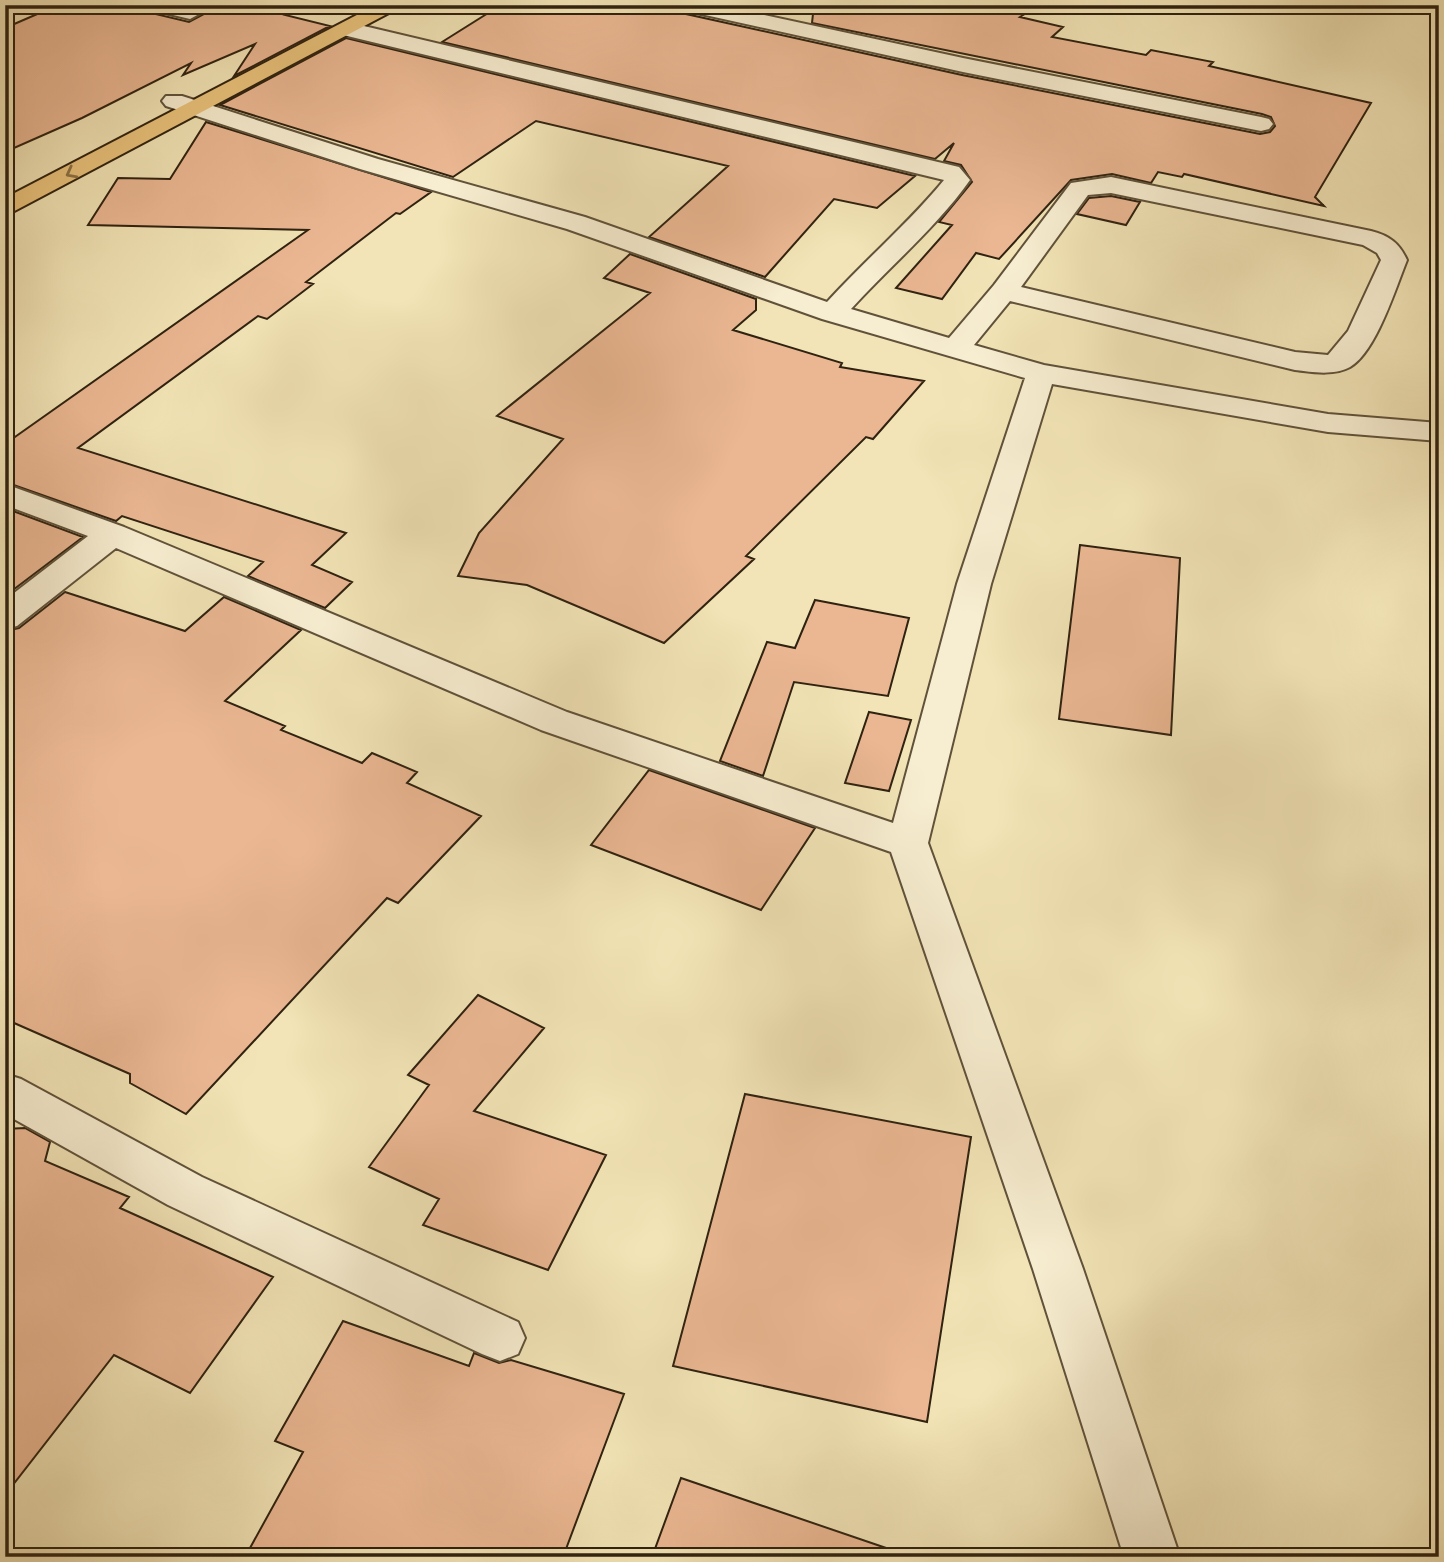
<svg xmlns="http://www.w3.org/2000/svg" width="1444" height="1562" viewBox="0 0 1444 1562" font-family="'Gentium Book Plus',serif">
<style>
.building{fill:#eab792;stroke:#2f2210;stroke-width:2}
.lines{fill:none;stroke-linecap:round;stroke-linejoin:round}
.street-casing{stroke:#60523a;stroke-width:4}
.primary-casing{stroke:#2f2210;stroke-width:4}
.street{fill:#f7edd0;fill-rule:evenodd}
.primary{fill:#e9c27b;fill-rule:evenodd}
.oneway{stroke:#8c7246}
</style>
<rect width="100%" height="100%" fill="#f2e4b6"/>
<filter id="stains"><feTurbulence type="fractalNoise" baseFrequency=".00286" numOctaves="4"/><feColorMatrix values="0 0 0 0 .2 0 0 0 0 .09 0 0 0 0 .02 0 0 0 .5 -.17"/></filter>
<radialGradient id="worn" r=".72"><stop offset=".6" stop-color="#630" stop-opacity="0"/><stop offset="1" stop-color="#630" stop-opacity=".3"/></radialGradient>
<!-- building -->
<path class="building" d="M58 5H147L151 13 189 22 204 14 196 5H304L285 15 330 26 234 76 255 44 183 75 191 63 82 118 5 152V28Z
M501 5H673L686 14 962 75 1260 134 1270 132 1275 126 1271 117 1262 114 812 23 814 5H1039L1020 17 1063 27 1052 37 1146 55 1151 50 1213 62 1209 66 1371 103 1315 197 1324 206 1184 174 1182 177 1158 172 1151 183 1112 174 1071 180 999 259 976 253 942 299 896 288 952 225 939 222 972 182 961 165 944 161 954 143 935 159 442 42Z
M346 38 915 176 877 208 834 199 765 277 649 237 728 166 536 121 453 177 220 105Z
M206 122 431 192 400 214 396 213 306 282 313 284 267 319 258 316 78 448 346 533 312 565 352 582 325 608 248 576 263 562 122 516 116 521 5 482V444L308 230 88 225 118 178 170 179Z
M1111 196 1140 202 1126 225 1077 214 1089 198Z
M630 254 756 299V310L733 330 842 363 840 367 924 381 873 439 866 437 746 556 754 559 664 643 527 585 458 576 479 533 563 439 497 416 650 293 604 278Z
M5 508 83 537 5 596Z
M1080 545 1180 558 1171 735 1059 719Z
M65 592 185 631 224 597 301 630 225 701 285 726 281 730 362 763 372 753 417 772 407 783 481 816 398 903 387 898 186 1114 130 1083V1074L5 1019V631L19 628Z
M815 600 909 618 888 696 794 682 763 776 720 761 767 642 795 648Z
M869 712 911 720 889 791 845 783Z
M649 770 815 828 761 910 591 845Z
M478 995 544 1028 474 1111 606 1155 548 1270 423 1225 439 1199 369 1167 429 1085 408 1075Z
M745 1094 971 1137 927 1422 673 1366Z
M25 1128 50 1142 45 1161 129 1197 120 1208 273 1277 190 1393 114 1355 5 1495V1129Z
M343 1321 469 1366 474 1353 499 1363 511 1360 624 1394 563 1557H245L303 1452 275 1441Z
M681 1478 892 1550 891 1557H652Z"/>
<g class="lines">
<!-- street casing -->
<g class="street-casing">
<path id="street" d="M149 5 198 8 201 13 190 19 152 10Z
M676 5H718L963 58 1261 117 1269 119 1273 124 1269 129 1261 131 963 72 687 11Z
M347 22 959 167 970 180C937 227 889 267 851 309L949 338 994 285 1071 183 1111 177 1371 231C1390 236 1399 243 1407 260 1396 287 1376 352 1350 367 1333 376 1312 372 1295 370L1010 301 974 345 1044 365 1328 414 1439 423V441L1328 432 1052 384 991 584 928 843 1083 1269 1180 1557H1124L1033 1269 891 852 541 730 116 548 17 626 5 629V600L88 536 5 505V484L124 527 567 712 893 823 957 584 1025 378 822 319 567 229 360 169 166 106 162 101 166 96H182L378 159 585 217 827 302C864 261 910 222 944 180L339 34 336 29ZM1111 193 1363 245 1377 253 1381 260 1348 331 1328 355 1295 352 1021 287 1088 195Z
M5 1074 21 1079 202 1177 518 1322 525 1338 518 1354 500 1361 482 1354 168 1205 5 1114Z"/>
</g>
<!-- primary casing -->
<g class="primary-casing">
<path id="primary" d="M376 5H404L5 216V198Z"/>
</g>
<!-- street -->
<use href="#street" class="street"/>
<!-- primary -->
<use href="#primary" class="primary"/>
</g>
<!-- one-way arrows -->
<defs><path id="oneway-chevron" d="M-2-3.5L2.5 0L-2 3.5" fill="none" stroke-width="1.6" stroke-linecap="round" stroke-linejoin="round" transform="scale(1.75)"/></defs>
<use class="oneway" href="#oneway-chevron" transform="translate(71 173) rotate(152)"/>
<!-- margin -->
<rect width="1444" height="1562" fill="none" stroke="#f2e4b6" stroke-width="28"/>
<rect x="7" y="7" width="1430" height="1548" fill="none" stroke="#2f2210" stroke-width="3.5"/>
<rect x="14" y="14" width="1416" height="1534" fill="none" stroke="#2f2210" stroke-width="2"/>
<rect width="100%" height="100%" filter="url(#stains)"/>
<rect width="100%" height="100%" fill="url(#worn)"/>
</svg>
